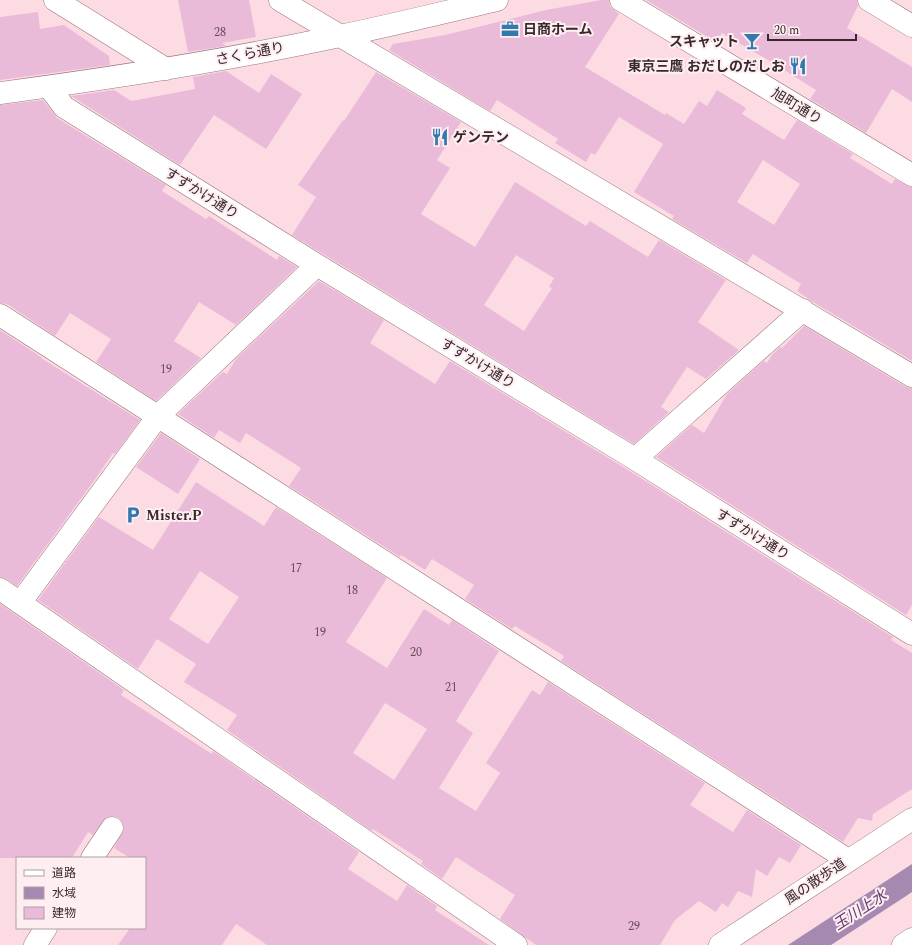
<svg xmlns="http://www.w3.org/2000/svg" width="912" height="945" viewBox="0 0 912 945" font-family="Spectral,'Noto Sans JP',serif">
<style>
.water{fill:#a589b0}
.building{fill:#eabbd8;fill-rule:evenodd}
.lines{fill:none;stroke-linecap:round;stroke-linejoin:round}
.minor-casing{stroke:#99757c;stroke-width:23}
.minor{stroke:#fff;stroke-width:22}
.labels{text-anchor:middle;stroke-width:4;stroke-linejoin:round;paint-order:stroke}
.number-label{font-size:12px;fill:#644d56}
.poi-label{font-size:14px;font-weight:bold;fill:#37282b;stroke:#feeef1;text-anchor:start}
.street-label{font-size:14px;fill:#37282b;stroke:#feeef1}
.water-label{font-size:15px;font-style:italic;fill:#623b70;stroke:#feeef1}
</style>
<rect width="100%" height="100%" fill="#fcdce2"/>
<!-- water -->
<path class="water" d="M912 864V892L903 898 831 945H788Z"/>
<!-- building -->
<path class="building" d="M178 0H249L256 37 222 43 226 46 188 52Z
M601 0H609L610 6 619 14 585 67 665 115 666 113 684 124 699 101 707 106 717 90 746 108 742 114 784 140 797 120 853 154 850 158 892 184 895 179 912 187V361L813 302 797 291 801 284 753 254 747 263 672 219 674 216 634 192 663 144 619 117 595 155 591 153 586 162 555 143 558 139 497 100 490 111 389 50 393 44 445 35 546 10ZM763 160 800 184 774 225 737 202Z
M646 0H857L858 6 847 28 912 67V102L892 89 866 133 810 99 816 90 768 60 722 33 716 42Z
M38 12 40 29 64 25 109 56 110 65 0 80V17Z
M226 71 259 93 271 74 302 94 266 149 214 115 180 165 71 96 114 90 131 101 195 89 193 77Z
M376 72 461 122 437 160 450 168 421 214 475 247 515 182 586 226 590 221 648 257 659 240 726 280 698 322 739 350 706 379 687 367 661 407 669 412 634 444 292 235 316 197 298 185 343 120 344 121ZM516 255 554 278 549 287 552 288 524 331 484 305Z
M43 100 57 118 166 185 162 191 206 219 209 216 277 260 279 256 297 267 236 325 199 302 174 341 201 358 156 401 96 362 111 339 70 313 55 336 7 304 0 303V105Z
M319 281 384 320 370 343 435 384 450 361 628 470 893 637 891 640 912 653V789L873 814 872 821 858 818 843 842 561 661 564 656 515 626 512 629 465 599 474 585 432 559 425 570 401 555 400 557 289 486 301 468 246 433 240 443 219 430 214 438 178 414 223 372 227 374 236 359Z
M804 326 906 387 912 388V605L906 615 656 457 692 425 704 433 727 394 764 361 767 363 772 355 780 347 782 348Z
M0 330 41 357V358L140 420 115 454 113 453 96 478 17 586 7 579 0 577Z
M161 433 200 459 178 494 136 467Z
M196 482 264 526 276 507 387 578 346 642 387 668 424 609 449 625 452 620 499 651 456 721 473 733 439 788 476 811 500 773 486 763 532 690 540 695 548 682 705 783 690 805 733 832 747 810 801 845 790 863 779 857 767 876 756 869 752 897 738 891 728 907 722 903 716 912 699 901 675 920 660 945H536L500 919 515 895 456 857 442 879 421 864 423 861 373 829 372 831 227 730 237 715 184 682 196 664 157 639 138 669 38 600 99 517 153 550ZM200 571 239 597 208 644 169 619ZM385 703 427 729 394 780 353 753Z
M0 604 124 690 121 695 212 754 213 751 359 852 348 869 397 901 407 885 437 906 435 910 489 945H267L236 924 222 945H118L130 928H145V858H130L114 848 124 829 123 823 119 818 113 816 107 817 93 835 88 832 72 858H0Z"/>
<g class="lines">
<!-- minor casing -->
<g class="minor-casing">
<path id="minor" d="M55 0 166 69
M280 0 912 376
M621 0 912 175
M869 0 912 26
M49 87 64 107 317 265 635 459 912 634
M0 93C114 78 228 60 340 36 393 25 445 12 497 0
M0 315 848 860
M635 459 803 310
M0 589 516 945
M20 603 158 416 317 265
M92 858 112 828
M35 945 46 928
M720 945 912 819
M903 945 912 939"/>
</g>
<!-- minor -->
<use href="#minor" class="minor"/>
</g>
<!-- icons -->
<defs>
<g id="office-bare" transform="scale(1.38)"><path d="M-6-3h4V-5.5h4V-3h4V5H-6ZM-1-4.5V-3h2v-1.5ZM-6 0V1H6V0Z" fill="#317aae" stroke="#feeef1" stroke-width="2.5" paint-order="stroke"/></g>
<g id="bar-bare" transform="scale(1.38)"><path d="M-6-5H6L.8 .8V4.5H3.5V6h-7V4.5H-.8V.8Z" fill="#317aae" stroke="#feeef1" stroke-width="2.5" paint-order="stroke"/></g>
<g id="restaurant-bare" transform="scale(1.38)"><path d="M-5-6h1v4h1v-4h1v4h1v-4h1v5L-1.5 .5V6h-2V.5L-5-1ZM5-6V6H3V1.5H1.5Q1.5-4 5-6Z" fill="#317aae" stroke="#feeef1" stroke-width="2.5" paint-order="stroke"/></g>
<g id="parking-bare" transform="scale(1.38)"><path d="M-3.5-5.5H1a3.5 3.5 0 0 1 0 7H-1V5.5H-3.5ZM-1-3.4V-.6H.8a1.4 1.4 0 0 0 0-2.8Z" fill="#317aae" stroke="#feeef1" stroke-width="2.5" paint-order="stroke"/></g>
</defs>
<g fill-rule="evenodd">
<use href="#office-bare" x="510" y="29"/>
<use href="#bar-bare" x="752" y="41"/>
<use href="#restaurant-bare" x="798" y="66"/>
<use href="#restaurant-bare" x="440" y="137"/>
<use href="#parking-bare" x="133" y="515"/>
</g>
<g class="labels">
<!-- number labels -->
<g class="number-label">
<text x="220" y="36">28</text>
<text x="166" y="373">19</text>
<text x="296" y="572">17</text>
<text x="352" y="594">18</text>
<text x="320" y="636">19</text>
<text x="416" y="656">20</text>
<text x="451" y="691">21</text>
<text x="634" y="930">29</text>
</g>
<!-- poi labels -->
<g class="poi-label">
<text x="523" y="34">日商ホーム</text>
<text x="739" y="46" text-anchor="end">スキャット</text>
<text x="785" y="71" text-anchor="end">東京三鷹 おだしのだしお</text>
<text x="453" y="142">ゲンテン</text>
<text x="146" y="520">Mister.P</text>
</g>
<!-- street labels -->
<g class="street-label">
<text transform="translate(250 53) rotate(-11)" y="5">さくら通り</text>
<text transform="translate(797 106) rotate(31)" y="5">旭町通り</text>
<text transform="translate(202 193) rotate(32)" y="5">すずかけ通り</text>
<text transform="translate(478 363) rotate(31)" y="5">すずかけ通り</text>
<text transform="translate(753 534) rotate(32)" y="5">すずかけ通り</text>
<text transform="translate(815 881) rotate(-34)" y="5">風の散歩道</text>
</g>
<!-- water labels -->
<g class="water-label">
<text transform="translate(860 910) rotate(-33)" y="5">玉川上水</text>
</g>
</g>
<!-- legend -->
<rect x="16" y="857" width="130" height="72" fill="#feeef1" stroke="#ae9fa2"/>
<rect x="24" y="870" width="20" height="6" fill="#ffffff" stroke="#ae9fa2"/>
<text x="52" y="877" font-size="12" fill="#37282b">道路</text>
<rect x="24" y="887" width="20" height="12" fill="#a589b0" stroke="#ae9fa2"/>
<text x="52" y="897" font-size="12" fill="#37282b">水域</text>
<rect x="24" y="907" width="20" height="12" fill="#eabbd8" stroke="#ae9fa2"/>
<text x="52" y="917" font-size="12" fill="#37282b">建物</text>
<!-- scale -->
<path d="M768 34v6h88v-6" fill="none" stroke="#37282b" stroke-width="2"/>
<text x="774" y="34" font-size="12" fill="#37282b" stroke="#feeef1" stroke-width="3" paint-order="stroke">20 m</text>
</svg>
